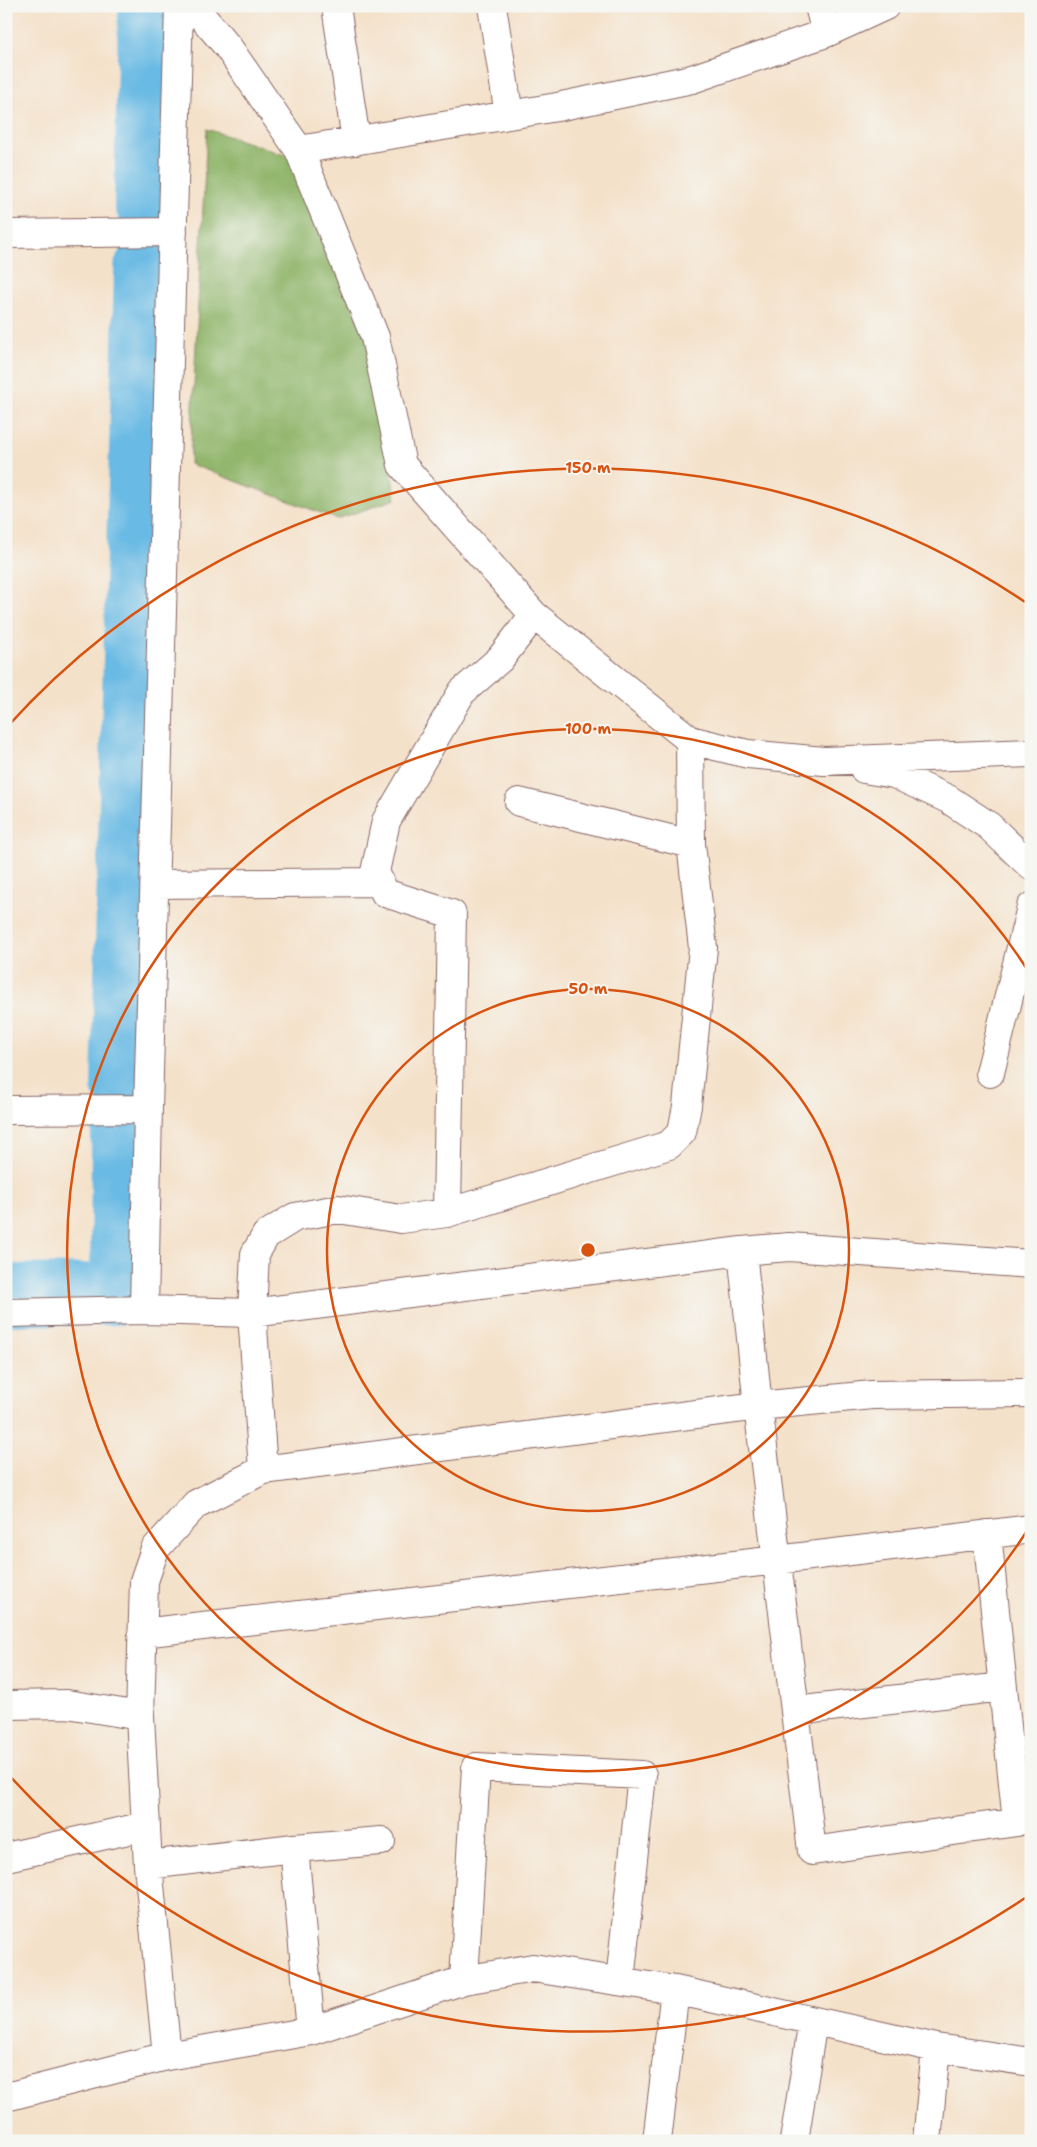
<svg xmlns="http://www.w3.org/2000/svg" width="1037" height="2147" viewBox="0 0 1037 2147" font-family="'Shantell Sans',sans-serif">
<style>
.forest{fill:#91b66c;stroke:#6e6a4c}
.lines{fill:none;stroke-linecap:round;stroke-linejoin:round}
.river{stroke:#69bae4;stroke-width:62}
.minor-casing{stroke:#866362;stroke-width:30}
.minor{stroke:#fff;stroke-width:28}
.ring{fill:none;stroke:#d8530f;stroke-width:2.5}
.centre{fill:#d8530f;stroke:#f6f6f2;stroke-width:2.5}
.ring-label{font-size:15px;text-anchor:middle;font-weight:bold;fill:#d8530f;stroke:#f6f6f2;stroke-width:4;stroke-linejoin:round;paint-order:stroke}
</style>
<rect width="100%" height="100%" fill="#f6f6f2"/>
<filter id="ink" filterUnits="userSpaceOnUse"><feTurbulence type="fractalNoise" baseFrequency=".02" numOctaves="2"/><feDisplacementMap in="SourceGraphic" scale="10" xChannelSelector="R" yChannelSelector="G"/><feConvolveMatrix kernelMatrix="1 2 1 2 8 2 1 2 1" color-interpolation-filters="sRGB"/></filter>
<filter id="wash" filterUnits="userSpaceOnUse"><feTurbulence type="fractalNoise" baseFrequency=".0096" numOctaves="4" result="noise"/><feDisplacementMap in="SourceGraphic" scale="20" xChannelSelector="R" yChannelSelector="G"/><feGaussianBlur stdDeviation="1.12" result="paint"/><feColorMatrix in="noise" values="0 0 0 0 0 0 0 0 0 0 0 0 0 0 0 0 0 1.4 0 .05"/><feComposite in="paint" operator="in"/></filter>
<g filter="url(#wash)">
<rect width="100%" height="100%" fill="#f4e1c9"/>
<!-- forest -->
<path class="forest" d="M207 129 291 157 366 339 396 499 337 519 190 464Z"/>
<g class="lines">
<!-- river -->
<path class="river" d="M145 202 149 6
M122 1084 145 268
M6 1295 118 1294 121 1287 122 1129"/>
</g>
</g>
<g filter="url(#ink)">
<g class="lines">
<!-- minor casing -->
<g class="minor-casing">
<path id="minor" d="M193 6 228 47 299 150 375 337 402 465 534 615 690 740 748 754 824 761 1031 753
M336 6 356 141
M492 6 509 115
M819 6 826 33
M299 150 557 107 692 79 826 33 885 6
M6 234 173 232
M864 769 894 774 948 799 989 826 1031 866
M519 802 691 844
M155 884 380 882
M990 1073 1031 907
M6 1110 148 1109
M447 1213 452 914 385 893 375 872 386 821 462 692 500 659 534 615
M742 1251 758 1406 812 1851 1017 1822 987 1534
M1031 1264 789 1247 742 1251 252 1313 263 1470 758 1406 872 1395 1031 1393
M144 1310 148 1109 179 6
M6 1313 144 1310 252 1313 255 1254 266 1235 295 1217 338 1209 401 1219 447 1213 669 1145 682 1132 687 1106 703 948 691 844 690 740
M142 1633 777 1560 1031 1529
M6 1705 67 1704 140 1716
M795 1711 1003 1687
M294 1848 311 2031
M6 1857 146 1826
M148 1865 294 1848 381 1841
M464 1980 476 1767 642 1775 620 1981
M167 2056 148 1865 140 1716 144 1581 155 1549 196 1504 263 1470
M6 2097 167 2056 311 2031 464 1980 533 1968 675 1990 936 2048 1031 2062
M657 2141 675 1990
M794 2141 813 2021
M927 2141 936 2048"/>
</g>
<!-- minor -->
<use href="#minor" class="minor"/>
</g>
</g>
<!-- distance rings -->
<g class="ring">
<circle cx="588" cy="1250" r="261"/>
<path d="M1030 1526A521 521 0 1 1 1030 974"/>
<path d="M1025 1898A782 782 0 0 1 7 1773M7 727A782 782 0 0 1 1025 602"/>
</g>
<circle cx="588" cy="1250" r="8" class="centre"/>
<g class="ring-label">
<text x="588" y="473">150 m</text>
<text x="588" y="734">100 m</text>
<text x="588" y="994">50 m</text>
</g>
<!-- margin -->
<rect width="1037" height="2147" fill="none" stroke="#f6f6f2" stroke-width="25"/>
</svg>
